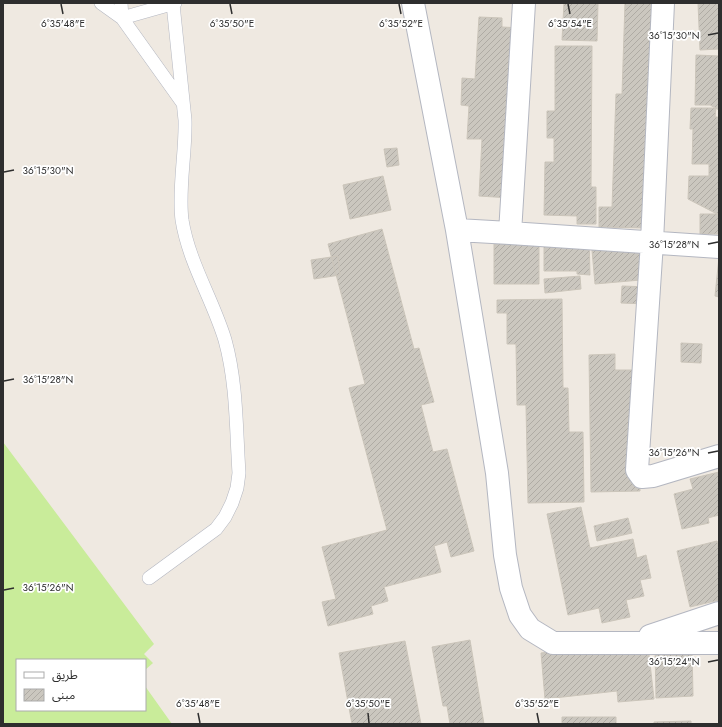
<svg xmlns="http://www.w3.org/2000/svg" width="722" height="727" viewBox="0 0 722 727" font-family="Jost,'Noto Sans Arabic',sans-serif">
<style>
.pitch{fill:#c9ec9a}
.building{fill:url(#building-hatch);stroke:#cbc5ba}
.lines{fill:none;stroke-linecap:round;stroke-linejoin:round}
.lane-casing{stroke:#b4b7c1;stroke-width:14}
.street-casing{stroke:#b4b7c1;stroke-width:24}
.lane{stroke:#fff;stroke-width:13}
.street{stroke:#fff;stroke-width:22}
.ticks{fill:none;stroke:#2e2e2e;stroke-width:1.5}
.ticks-label{font-size:10px;text-anchor:middle;fill:#2e2e2e;stroke:#fff;stroke-width:3.5;stroke-linejoin:round;paint-order:stroke}
</style>
<defs>
<pattern id="building-hatch" width="6" height="6" patternUnits="userSpaceOnUse"><rect width="6" height="6" fill="#cbc7bf"/><path d="M-1 1l2-2M0 6l6-6M5 7l2-2" fill="none" stroke="#afaba4"/></pattern>
</defs>
<rect width="100%" height="100%" fill="#efe9e1"/>
<!-- pitch -->
<path class="pitch" d="M3 442 154 644 144 654 153 663 145 670V660H17V710H145V686L172 724H3Z"/>
<!-- building -->
<path class="building" d="M564 3H598L597 41 562 40Z
M625 3H665L649 228 599 227V207H612L616 94H622Z
M698 3H719V49L700 50Z
M479 17 502 18V27L522 28 510 198 479 196 482 139H467L469 106 461 105 462 78 475 79Z
M555 46H592L591 187H596V224H577V216L544 215 545 162H554V138H547V111H555Z
M696 55 719 56V110L710 105H695Z
M691 108H716L715 117H719V215L688 199 689 176H709V164H692L693 129H690Z
M397 148 399 165 387 167 384 149Z
M383 176 391 210 350 219 343 185Z
M700 214H719V234H700Z
M382 229 414 349 419 348 434 402 421 405 433 452 447 449 474 551 451 557 447 542 434 546 441 572 384 587 388 601 371 606 373 614 328 626 322 602 336 599 322 547 387 530 349 388 365 384 328 244Z
M544 231 589 236 590 275 577 274V271H544Z
M539 235V284H494V239Z
M591 239 649 247 652 279 595 284Z
M338 256 340 275 314 279 311 260Z
M719 257V297L715 296Z
M580 276 581 289 545 293 544 279Z
M622 286 650 287 648 304 621 303Z
M562 299 563 388H568L569 432H583L584 502 528 503 526 405H517L516 344H507V313H497V300Z
M681 343 702 344 701 363 681 362Z
M615 354V370H641L638 393 640 491 591 492 589 355Z
M719 472V515L708 518 709 523 682 529 674 494 693 489 690 479Z
M581 507 590 548 633 539 637 558 646 555 651 578 640 580 644 596 626 600 630 617 602 623 599 608 568 615 547 514Z
M628 518 632 533 597 541 594 526Z
M717 541 719 549V600L690 607 677 551Z
M647 637 654 699 618 702 617 691 545 699 541 653 568 650Z
M470 640 484 724H450L447 706H443L432 647Z
M405 641 421 724H352L339 653Z
M692 647 693 696 656 698 655 648Z
M562 717H616V724H562Z
M691 721V724H654V722Z"/>
<g class="lines">
<!-- lane casing -->
<g class="lane-casing">
<path id="lane" d="M101 3 122 18 182 102
M121 3 122 18
M122 18 175 3
M149 578 216 529 225 517 232 503 237 488 239 473C236 429 237 383 225 340 213 300 189 263 182 220 178 189 186 152 185 120L173 4"/>
</g>
<!-- street casing -->
<g class="street-casing">
<path id="street" d="M413 3 457 230 497 473 505 555 511 588 520 615 530 629 553 643H719
M663 3 652 242 637 470 642 477 653 476 719 456
M457 230 510 233 719 247
M510 233 524 3
M650 636 719 613"/>
</g>
<!-- lane -->
<use href="#lane" class="lane"/>
<!-- street -->
<use href="#street" class="street"/>
</g>
<!-- ticks -->
<path class="ticks" d="M61 4 63 14M230 4 232 14M399 4 401 14M568 4 570 14M708 35 718 33M4 172 14 170M708 244 718 242M4 381 14 379M708 453 718 451M4 590 14 588M708 662 718 660M198 713 200 723M368 713 369 723M537 713 539 723"/>
<g class="ticks-label">
<text x="63" y="27">6°35'48"E</text>
<text x="232" y="27">6°35'50"E</text>
<text x="401" y="27">6°35'52"E</text>
<text x="570" y="27">6°35'54"E</text>
<text x="674" y="39">36°15'30"N</text>
<text x="48" y="174">36°15'30"N</text>
<text x="674" y="248">36°15'28"N</text>
<text x="48" y="383">36°15'28"N</text>
<text x="674" y="456">36°15'26"N</text>
<text x="48" y="591">36°15'26"N</text>
<text x="674" y="665">36°15'24"N</text>
<text x="198" y="707">6°35'48"E</text>
<text x="368" y="707">6°35'50"E</text>
<text x="537" y="707">6°35'52"E</text>
</g>
<!-- border -->
<rect width="722" height="727" fill="none" stroke="#2e2e2e" stroke-width="8"/>
<!-- legend -->
<rect x="16" y="659" width="130" height="52" fill="#ffffff" stroke="#ababab"/>
<rect x="24" y="672" width="20" height="6" fill="#ffffff" stroke="#ababab"/>
<text x="52" y="679" font-size="12" fill="#2e2e2e">طريق</text>
<rect x="24" y="689" width="20" height="12" fill="url(#building-hatch)" stroke="#ababab"/>
<text x="52" y="699" font-size="12" fill="#2e2e2e">مبنى</text>
</svg>
